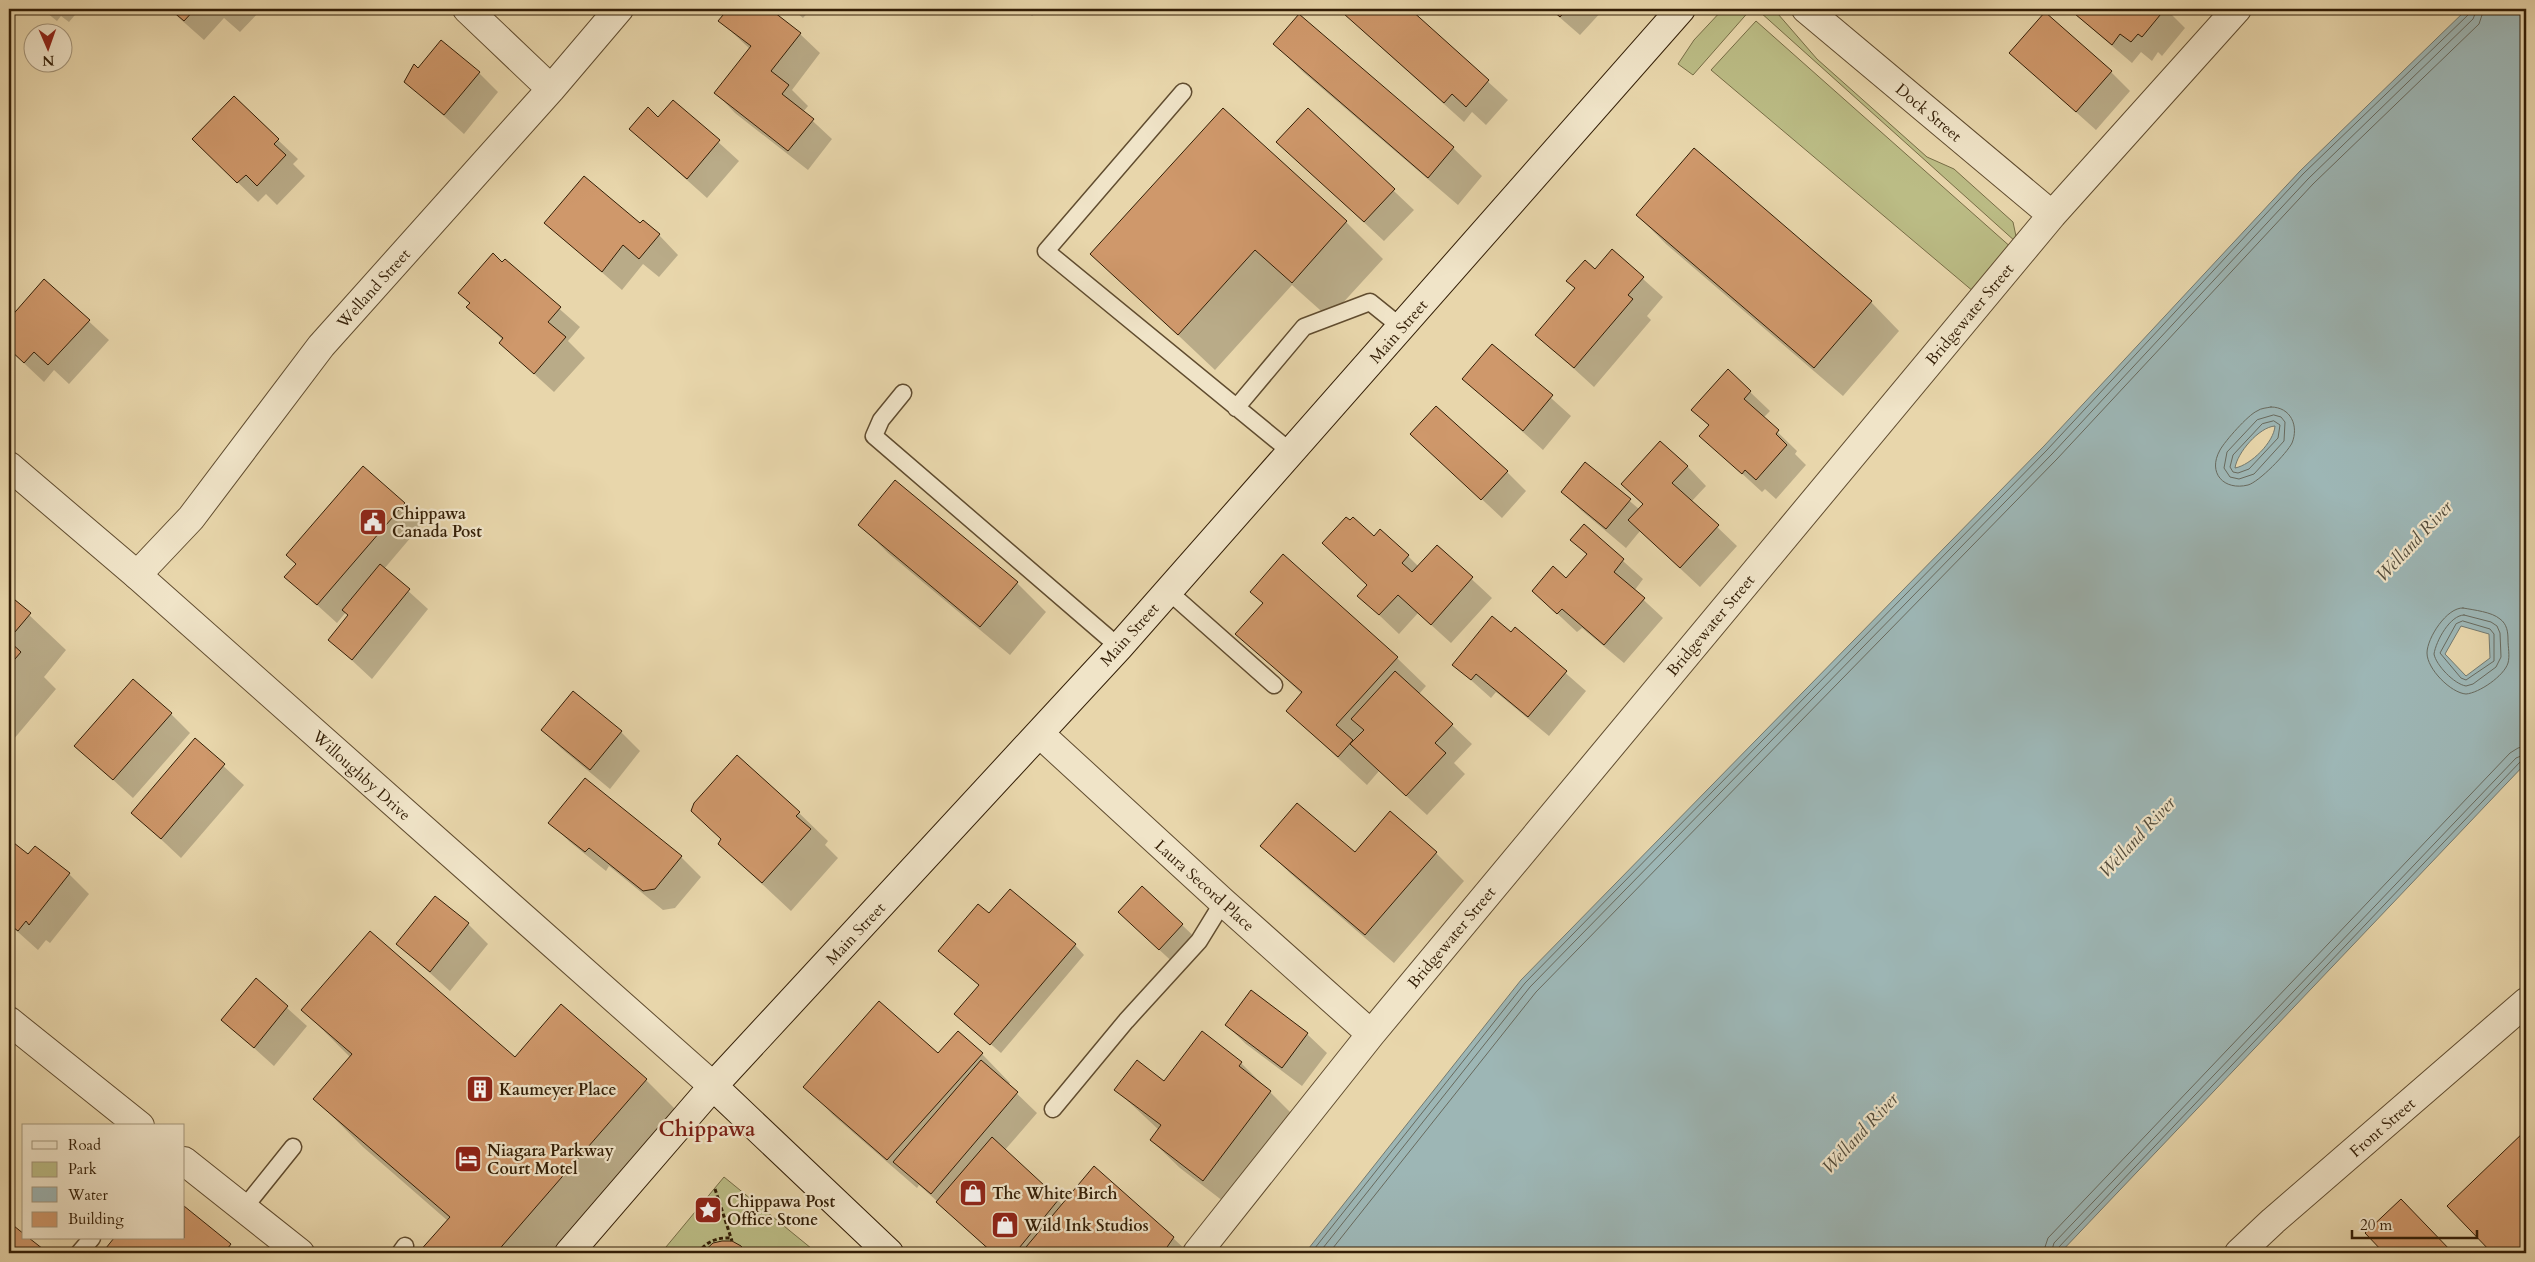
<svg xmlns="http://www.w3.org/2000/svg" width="2535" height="1262" viewBox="0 0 2535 1262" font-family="Cardo,serif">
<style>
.green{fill:#bbbc85;stroke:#776d46}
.water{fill:#9db6b5;stroke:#73796f;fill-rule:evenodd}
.shadow{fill:#0003}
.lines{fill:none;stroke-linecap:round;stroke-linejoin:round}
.shore{stroke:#686a5e;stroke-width:1}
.building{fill:#cf986b;stroke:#331e06}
.service-casing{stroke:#604c2f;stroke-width:19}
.minor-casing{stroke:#604c2f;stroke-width:30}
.tertiary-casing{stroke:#604c2f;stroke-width:30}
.secondary-casing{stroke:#331e06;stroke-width:30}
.path{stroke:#331e06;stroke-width:3;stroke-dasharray:4 2.5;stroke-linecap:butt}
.service{stroke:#f0e4c8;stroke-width:16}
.minor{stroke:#f0e4c8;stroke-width:28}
.tertiary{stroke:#f0e4c8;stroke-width:28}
.secondary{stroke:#f0e4c8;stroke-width:28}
.labels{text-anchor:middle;stroke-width:4.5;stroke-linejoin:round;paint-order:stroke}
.street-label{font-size:16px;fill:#331e06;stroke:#f0e4c8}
.poi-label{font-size:16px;font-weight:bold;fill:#331e06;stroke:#f0e4c8;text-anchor:start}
.water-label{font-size:18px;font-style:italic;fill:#534c3b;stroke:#f0e4c8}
.district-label{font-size:21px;font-weight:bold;fill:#7a1f14;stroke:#f0e4c8}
</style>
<rect width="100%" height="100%" fill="#e8d6ab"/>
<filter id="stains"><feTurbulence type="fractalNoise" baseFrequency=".004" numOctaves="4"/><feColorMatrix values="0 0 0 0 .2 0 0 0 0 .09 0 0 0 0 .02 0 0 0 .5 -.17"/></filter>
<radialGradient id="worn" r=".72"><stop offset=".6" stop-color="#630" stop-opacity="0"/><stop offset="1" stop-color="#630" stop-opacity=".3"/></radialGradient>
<!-- green -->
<path class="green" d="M1723 9H1751L1693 75 1678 64 1694 40Z
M1763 9H1771L1778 14 1817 59 1927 157 1954 169 2013 222 2017 241 2016 242 1760 12Z
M1756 21 2013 249 1974 292 1711 70Z
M724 1177 817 1253H661Z"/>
<!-- water -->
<path class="water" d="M2467 9H2526V763L2060 1253H1305L1521 980 2044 446 2300 171ZM2275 426C2274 442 2251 465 2235 468 2237 453 2259 427 2275 426ZM2461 626 2489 634 2490 658 2466 676 2445 654Z"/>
<!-- shadow -->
<path class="shadow" d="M42 9H80L69 22 61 16 57 21Z
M169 9H262L240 32 224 18 204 40Z
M730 9H768L800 34 820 53 792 90 808 106 803 112 832 139 808 170 735 113 716 93 750 49 720 21Z
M792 9H811L803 18Z
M1025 9H1039L1032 16Z
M1350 9H1408L1508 100 1486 125 1472 112 1464 122 1365 33 1345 14Z
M1550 9H1604L1580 35Z
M2069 9H2166L2185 28 2162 56 2158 52 2152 61 2141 52 2132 63Z
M1299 16 1453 148 1482 176 1458 205 1303 72 1275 44Z
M2010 53 2111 72 2130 91 2096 130Z
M479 73 498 92 464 134 406 82Z
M673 101 739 161 707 198 630 129 658 119Z
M1223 110 1346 222 1383 259 1329 318 1292 285 1215 370 1092 254Z
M1308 110 1414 210 1384 241 1298 161Z
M193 139 278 140 298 159 293 164 305 176 277 205 266 194 258 202Z
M1637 215 1871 302 1899 331 1843 396 1666 244Z
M546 223 640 225 659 235 678 255 659 277 643 264 622 290Z
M9 244 13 248 9 254Z
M1612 251 1663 297 1647 316 1651 320 1594 387 1537 335Z
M505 261 580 327 568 341 585 358 554 392 500 343 503 340 468 307 471 304 460 293Z
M44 280 109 340 69 384 54 370 44 382 9 349V320Z
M1492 345 1571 416 1543 450 1464 379Z
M1728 371 1770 411 1763 418 1797 451 1795 454 1806 465 1776 499 1765 489 1762 492 1701 436 1709 426 1693 410Z
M1412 434 1507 472 1526 491 1502 518Z
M1586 464 1639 509 1687 466 1706 486 1691 502 1737 546 1700 587 1640 531 1626 548 1582 511 1562 492Z
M895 482 1017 583 1046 612 1010 655 888 553 860 525Z
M404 504 423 523 384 569 428 609 372 679 330 640 350 616 346 612 337 623 286 577 297 565Z
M1584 526 1643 579 1634 591 1663 618 1624 663 1582 628 1577 632 1533 591 1566 579 1587 555 1572 540Z
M1437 547 1492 598 1451 643 1418 613 1399 634 1359 596 1368 585 1408 556 1419 567Z
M1252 592 1397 658 1426 686 1419 694 1472 744 1454 763 1465 774 1427 815 1379 771 1367 785 1287 711 1302 694 1237 633 1264 604Z
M9 596 66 650 44 677 56 689 13 740 9 737Z
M1515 629 1586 691 1549 736 1496 692 1491 698 1454 665 1511 634Z
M171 714 190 733 133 798 76 746Z
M542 730 621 732 640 751 610 789 562 749Z
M195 740 244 785 181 858 133 813Z
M737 757 799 813 828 841 825 845 838 858 791 911 719 844 722 840 692 811Z
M585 780 681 857 701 877 675 908 663 910 609 866 606 871 570 842 550 823Z
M15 845 29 856 35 847 69 874 89 894 50 943 46 940 38 950 9 924V852Z
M1262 846 1355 854 1436 853 1464 881 1394 963 1291 874Z
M435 898 468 924 488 944 450 991 398 944Z
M990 915 1075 945 1084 955 1001 1053 956 1014 980 986 950 961Z
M1182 925 1202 944 1179 968 1139 931Z
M256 980 307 1026 274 1066 223 1020Z
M303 1010 515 1059 646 1080 694 1128 586 1253H420L448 1221 363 1147 315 1099 350 1057Z
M1226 1025 1307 1034 1327 1053 1302 1086 1246 1044Z
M1202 1033 1241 1063 1298 1120 1232 1208 1180 1168 1151 1140 1159 1130 1116 1090 1164 1083Z
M982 1054 1010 1083 1008 1085 1037 1113 1004 1151 1063 1205 1173 1238 1189 1253H992L938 1202 919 1185 917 1188 833 1115 805 1086 939 1055Z
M2526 1132V1253H2494L2449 1206Z
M184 1207 238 1253H103L116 1238H184Z
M2420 1220 2452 1253H2386L2367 1233Z
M9 1224 24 1236V1238L45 1253H9Z"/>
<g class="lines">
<!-- shore -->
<path class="shore" d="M2271 407C2291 407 2299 426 2292 443 2287 453 2259 482 2248 485 2224 491 2207 473 2220 450 2225 441 2248 415 2257 411 2261 408 2267 408 2271 407Z
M2274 415 2281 417 2285 422 2284 441 2254 474 2239 479 2230 477 2224 468 2227 452 2257 420Z
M2274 421 2280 425 2278 438 2249 469 2238 473 2233 472 2230 467 2233 455 2262 424Z
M2463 608C2474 610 2492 612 2500 619 2507 624 2508 632 2508 640 2508 647 2510 656 2508 663 2504 676 2479 693 2466 694 2451 693 2427 669 2427 653 2427 638 2447 607 2463 608Z
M2464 615 2491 622 2497 626 2500 633 2501 657 2496 667 2473 684 2466 686C2454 684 2436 665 2434 654 2436 641 2450 615 2464 615Z
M2463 621 2490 629 2494 634V661L2466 680 2461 678 2440 653 2456 624Z
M1311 1253 1525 983 2047 450 2303 174 2468 15 2470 9
M1319 1253 1530 987 2052 454 2308 179 2473 19 2477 9
M1329 1253 1536 992 2057 459 2313 184 2479 24 2484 9
M2043 1253 2048 1238 2510 753 2518 748 2526 746
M2051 1253 2054 1243 2516 758 2526 754
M2057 1253 2058 1248 2520 762 2526 760"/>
</g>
<!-- building -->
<path class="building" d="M170 9H195L184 21Z
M728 9H770L801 33 771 71 789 85 782 94 814 119 788 151 714 93 751 46 718 21Z
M1348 9H1410L1489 80 1466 107 1452 94 1444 103 1344 14Z
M1551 9H1567L1560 17Z
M2069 9H2165L2142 37 2138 34 2131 42 2120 34 2112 45Z
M2045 12 2112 71 2076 112 2009 53Z
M1299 14 1454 147 1428 178 1273 44Z
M441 40 480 72 444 115 404 82 414 64 418 68Z
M234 96 279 139 274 144 286 155 257 186 246 175 237 183 192 139Z
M673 100 720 140 687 179 629 129 648 107 658 117Z
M1223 108 1347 221 1292 283 1255 250 1178 335 1090 254Z
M1308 108 1395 189 1364 222 1276 142Z
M1694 148 1872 301 1814 368 1636 215Z
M584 176 640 223 643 220 660 234 639 259 623 245 602 272 544 223Z
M1612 249 1644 277 1628 295 1633 299 1574 368 1535 335 1575 288 1566 281 1585 260 1595 269Z
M493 253 502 262 505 259 561 307 548 322 566 337 534 374 499 343 503 338 466 307 470 303 458 293Z
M44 279 90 320 48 365 34 352 24 363 9 349V319Z
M1492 344 1553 395 1523 431 1462 379Z
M1728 369 1751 391 1744 399 1779 430 1776 434 1787 445 1756 480 1745 470 1742 474 1699 436 1709 425 1691 410Z
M1436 406 1508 471 1481 500 1410 434Z
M1660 441 1688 466 1672 483 1719 525 1680 568 1628 520 1643 504 1621 484Z
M1585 462 1631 499 1606 529 1561 492Z
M363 466 405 503 317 605 284 577 296 564 286 555Z
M895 480 1018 582 980 627 858 525Z
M1346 517 1350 520 1353 517 1374 536 1380 529 1409 555 1402 563 1412 572 1437 545 1473 577 1431 625 1398 595 1379 615 1357 596 1367 585 1322 543Z
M1584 524 1624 559 1614 572 1645 598 1604 645 1562 609 1557 614 1532 591 1553 566 1566 578 1587 554 1570 540Z
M1283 554 1398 657 1336 725 1353 740 1338 757 1286 711 1302 692 1235 634 1263 603 1250 592Z
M380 564 410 589 352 660 328 640 348 615 342 610Z
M9 595 31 613 9 639Z
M1492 616 1511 632 1515 627 1567 671 1528 717 1476 674 1471 680 1452 665Z
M9 641 21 652 9 666Z
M1395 671 1453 724 1435 743 1446 753 1406 796 1350 744 1364 730 1351 719Z
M133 679 172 713 113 780 74 746Z
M573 691 622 731 590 770 541 730Z
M195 738 225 764 161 839 131 813Z
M737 755 800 812 796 816 811 829 762 883 718 844 721 839 691 811 694 803Z
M585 778 682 856 655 889 643 891 589 848 585 852 548 823Z
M1297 803 1355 852 1390 811 1437 852 1365 935 1260 846Z
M14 843 28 854 35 846 70 873 29 925 26 921 18 931 9 924V850Z
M1142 886 1183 924 1159 950 1118 912Z
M1010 889 1076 944 990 1045 954 1014 979 985 938 951 978 904 989 913Z
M435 896 469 923 430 972 396 944Z
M370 931 515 1057 561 1004 647 1079 496 1253H418L450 1217 313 1099 352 1054 301 1010Z
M256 978 288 1006 254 1048 221 1020Z
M1251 990 1308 1033 1282 1068 1225 1025Z
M879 1001 938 1053 958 1031 983 1053 887 1160 803 1087Z
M1202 1031 1242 1062 1239 1066 1271 1091 1203 1181 1150 1140 1161 1125 1114 1090 1137 1060 1164 1081Z
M981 1060 1018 1092 931 1194 893 1162Z
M2526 1130V1253H2492L2447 1206Z
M992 1137 1059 1199 1015 1253H993L936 1202Z
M1094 1166 1174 1237 1163 1253H1021Z
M2401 1199 2453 1253H2384L2365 1233Z
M184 1206 231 1244 224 1253H102L114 1238H184Z
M9 1222 24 1234V1238H29L43 1249 40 1253H9Z
M722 1241H732L741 1246 748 1253H702L713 1243Z"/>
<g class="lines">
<!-- service casing -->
<g class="service-casing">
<path id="service" d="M1183 92 1046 251 1291 452
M903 393 881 420 874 436 1119 647
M1236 408 1304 327 1370 302 1401 327
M1168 591 1274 685
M1053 1109 1126 1021 1199 941 1223 902
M244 1208 293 1147
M79 1253 92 1238
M400 1253 405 1246"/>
</g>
<!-- minor casing -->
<g class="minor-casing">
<path id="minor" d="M467 9 551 89
M1806 9 2052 215
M137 575 191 518 321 346 551 89 619 9
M1040 734 1223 902 1371 1034
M9 1021 140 1126
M184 1161 300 1253
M1197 1253 1371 1034 2052 215 2237 9
M2239 1253 2273 1221 2526 1002"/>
</g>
<!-- tertiary casing -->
<g class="tertiary-casing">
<path id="tertiary" d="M9 466 137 575 713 1086"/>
</g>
<!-- secondary casing -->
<g class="secondary-casing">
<path id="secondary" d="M713 1086 889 1253
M569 1253 713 1086 1119 647 1681 9"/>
</g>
<!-- path -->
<path class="path" d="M715 1189 732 1241
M698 1253C706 1242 717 1237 731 1238"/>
<!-- service -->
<use href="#service" class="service"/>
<!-- minor -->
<use href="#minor" class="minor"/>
<!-- tertiary -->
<use href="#tertiary" class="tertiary"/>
<!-- secondary -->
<use href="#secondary" class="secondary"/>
</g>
<!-- icons -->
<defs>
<g id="civic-square" transform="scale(1.4375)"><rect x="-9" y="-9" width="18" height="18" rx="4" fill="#8f2418" stroke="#f0e4c8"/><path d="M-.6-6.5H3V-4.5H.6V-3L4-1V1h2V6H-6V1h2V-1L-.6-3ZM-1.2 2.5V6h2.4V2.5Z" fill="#fff"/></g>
<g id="building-square" transform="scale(1.4375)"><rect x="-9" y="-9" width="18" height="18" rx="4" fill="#8f2418" stroke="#f0e4c8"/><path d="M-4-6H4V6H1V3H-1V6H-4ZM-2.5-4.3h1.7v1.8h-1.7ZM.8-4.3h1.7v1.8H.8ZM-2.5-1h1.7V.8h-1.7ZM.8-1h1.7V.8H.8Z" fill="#fff"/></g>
<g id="hotel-square" transform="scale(1.4375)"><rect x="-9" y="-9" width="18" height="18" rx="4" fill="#8f2418" stroke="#f0e4c8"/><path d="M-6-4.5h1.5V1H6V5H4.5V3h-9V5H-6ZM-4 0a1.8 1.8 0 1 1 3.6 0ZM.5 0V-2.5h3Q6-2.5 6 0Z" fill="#fff"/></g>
<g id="shop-square" transform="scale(1.4375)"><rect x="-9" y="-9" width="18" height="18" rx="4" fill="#8f2418" stroke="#f0e4c8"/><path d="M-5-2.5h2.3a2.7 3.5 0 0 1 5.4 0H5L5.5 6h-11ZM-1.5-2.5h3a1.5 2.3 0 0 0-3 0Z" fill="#fff"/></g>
<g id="sight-square" transform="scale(1.4375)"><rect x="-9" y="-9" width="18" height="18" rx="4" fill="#8f2418" stroke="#f0e4c8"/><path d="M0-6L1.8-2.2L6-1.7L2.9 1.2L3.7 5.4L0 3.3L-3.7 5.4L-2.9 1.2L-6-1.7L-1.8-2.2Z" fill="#fff"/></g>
</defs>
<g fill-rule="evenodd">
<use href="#civic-square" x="373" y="522"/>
<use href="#building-square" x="480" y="1089"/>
<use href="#hotel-square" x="468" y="1159"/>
<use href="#shop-square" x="973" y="1193"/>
<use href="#sight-square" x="708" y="1210"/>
<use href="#shop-square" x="1005" y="1225"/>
</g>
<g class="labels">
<!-- street labels -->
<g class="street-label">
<text transform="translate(1929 112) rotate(40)" y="6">Dock Street</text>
<text transform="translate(373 288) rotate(-48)" y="6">Welland Street</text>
<text transform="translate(1969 314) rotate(-50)" y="6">Bridgewater Street</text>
<text transform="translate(1398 331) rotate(-49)" y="6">Main Street</text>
<text transform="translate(1710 625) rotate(-50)" y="6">Bridgewater Street</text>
<text transform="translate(1129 634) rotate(-48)" y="6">Main Street</text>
<text transform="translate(362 775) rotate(42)" y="6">Willoughby Drive</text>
<text transform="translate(1205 885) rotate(42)" y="6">Laura Secord Place</text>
<text transform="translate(855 933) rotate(-47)" y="6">Main Street</text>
<text transform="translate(1451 937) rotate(-50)" y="6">Bridgewater Street</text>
<text transform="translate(2382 1127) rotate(-41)" y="6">Front Street</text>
</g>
<!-- poi labels -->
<g class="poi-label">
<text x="392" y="519">Chippawa<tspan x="392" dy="18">Canada Post</tspan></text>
<text x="499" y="1095">Kaumeyer Place</text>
<text x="487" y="1156">Niagara Parkway<tspan x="487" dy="18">Court Motel</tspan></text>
<text x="992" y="1199">The White Birch</text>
<text x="727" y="1207">Chippawa Post<tspan x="727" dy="18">Office Stone</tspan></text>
<text x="1024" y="1231">Wild Ink Studios</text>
</g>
<!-- water labels -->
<g class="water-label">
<text transform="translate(2414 541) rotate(-47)" y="6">Welland River</text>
<text transform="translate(2137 837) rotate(-47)" y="6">Welland River</text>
<text transform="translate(1860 1133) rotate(-47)" y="6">Welland River</text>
</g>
<!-- district labels -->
<g class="district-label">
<text x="707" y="1136">Chippawa</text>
</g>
</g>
<!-- margin -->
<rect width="2535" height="1262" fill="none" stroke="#e8d6ab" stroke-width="30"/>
<rect x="10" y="10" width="2515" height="1242" fill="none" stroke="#331e06" stroke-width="2.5"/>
<rect x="15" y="15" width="2505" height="1232" fill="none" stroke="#331e06"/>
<!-- legend -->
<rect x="22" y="1124" width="162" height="115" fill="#f0e4c8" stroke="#a4957a"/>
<rect x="32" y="1141" width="25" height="8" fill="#f0e4c8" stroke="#a4957a"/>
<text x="68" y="1150" font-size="15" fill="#331e06">Road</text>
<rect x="32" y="1162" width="25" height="15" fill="#bbbc85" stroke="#a4957a"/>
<text x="68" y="1174" font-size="15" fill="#331e06">Park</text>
<rect x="32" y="1187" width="25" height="15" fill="#9db6b5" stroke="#a4957a"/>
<text x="68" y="1200" font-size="15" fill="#331e06">Water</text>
<rect x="32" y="1212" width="25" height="15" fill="#cf986b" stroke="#a4957a"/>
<text x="68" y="1224" font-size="15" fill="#331e06">Building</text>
<!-- north arrow -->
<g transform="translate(48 48) rotate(178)"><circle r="24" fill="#f0e4c8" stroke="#a4957a"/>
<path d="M0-4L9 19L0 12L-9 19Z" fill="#8f2418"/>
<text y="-8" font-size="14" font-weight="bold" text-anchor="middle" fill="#331e06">N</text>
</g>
<!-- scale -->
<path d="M2352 1230v8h125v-8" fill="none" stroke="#331e06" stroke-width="2.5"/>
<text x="2360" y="1230" font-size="15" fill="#331e06" stroke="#f0e4c8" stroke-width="4" paint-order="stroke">20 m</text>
<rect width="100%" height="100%" filter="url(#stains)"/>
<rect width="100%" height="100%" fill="url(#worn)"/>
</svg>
